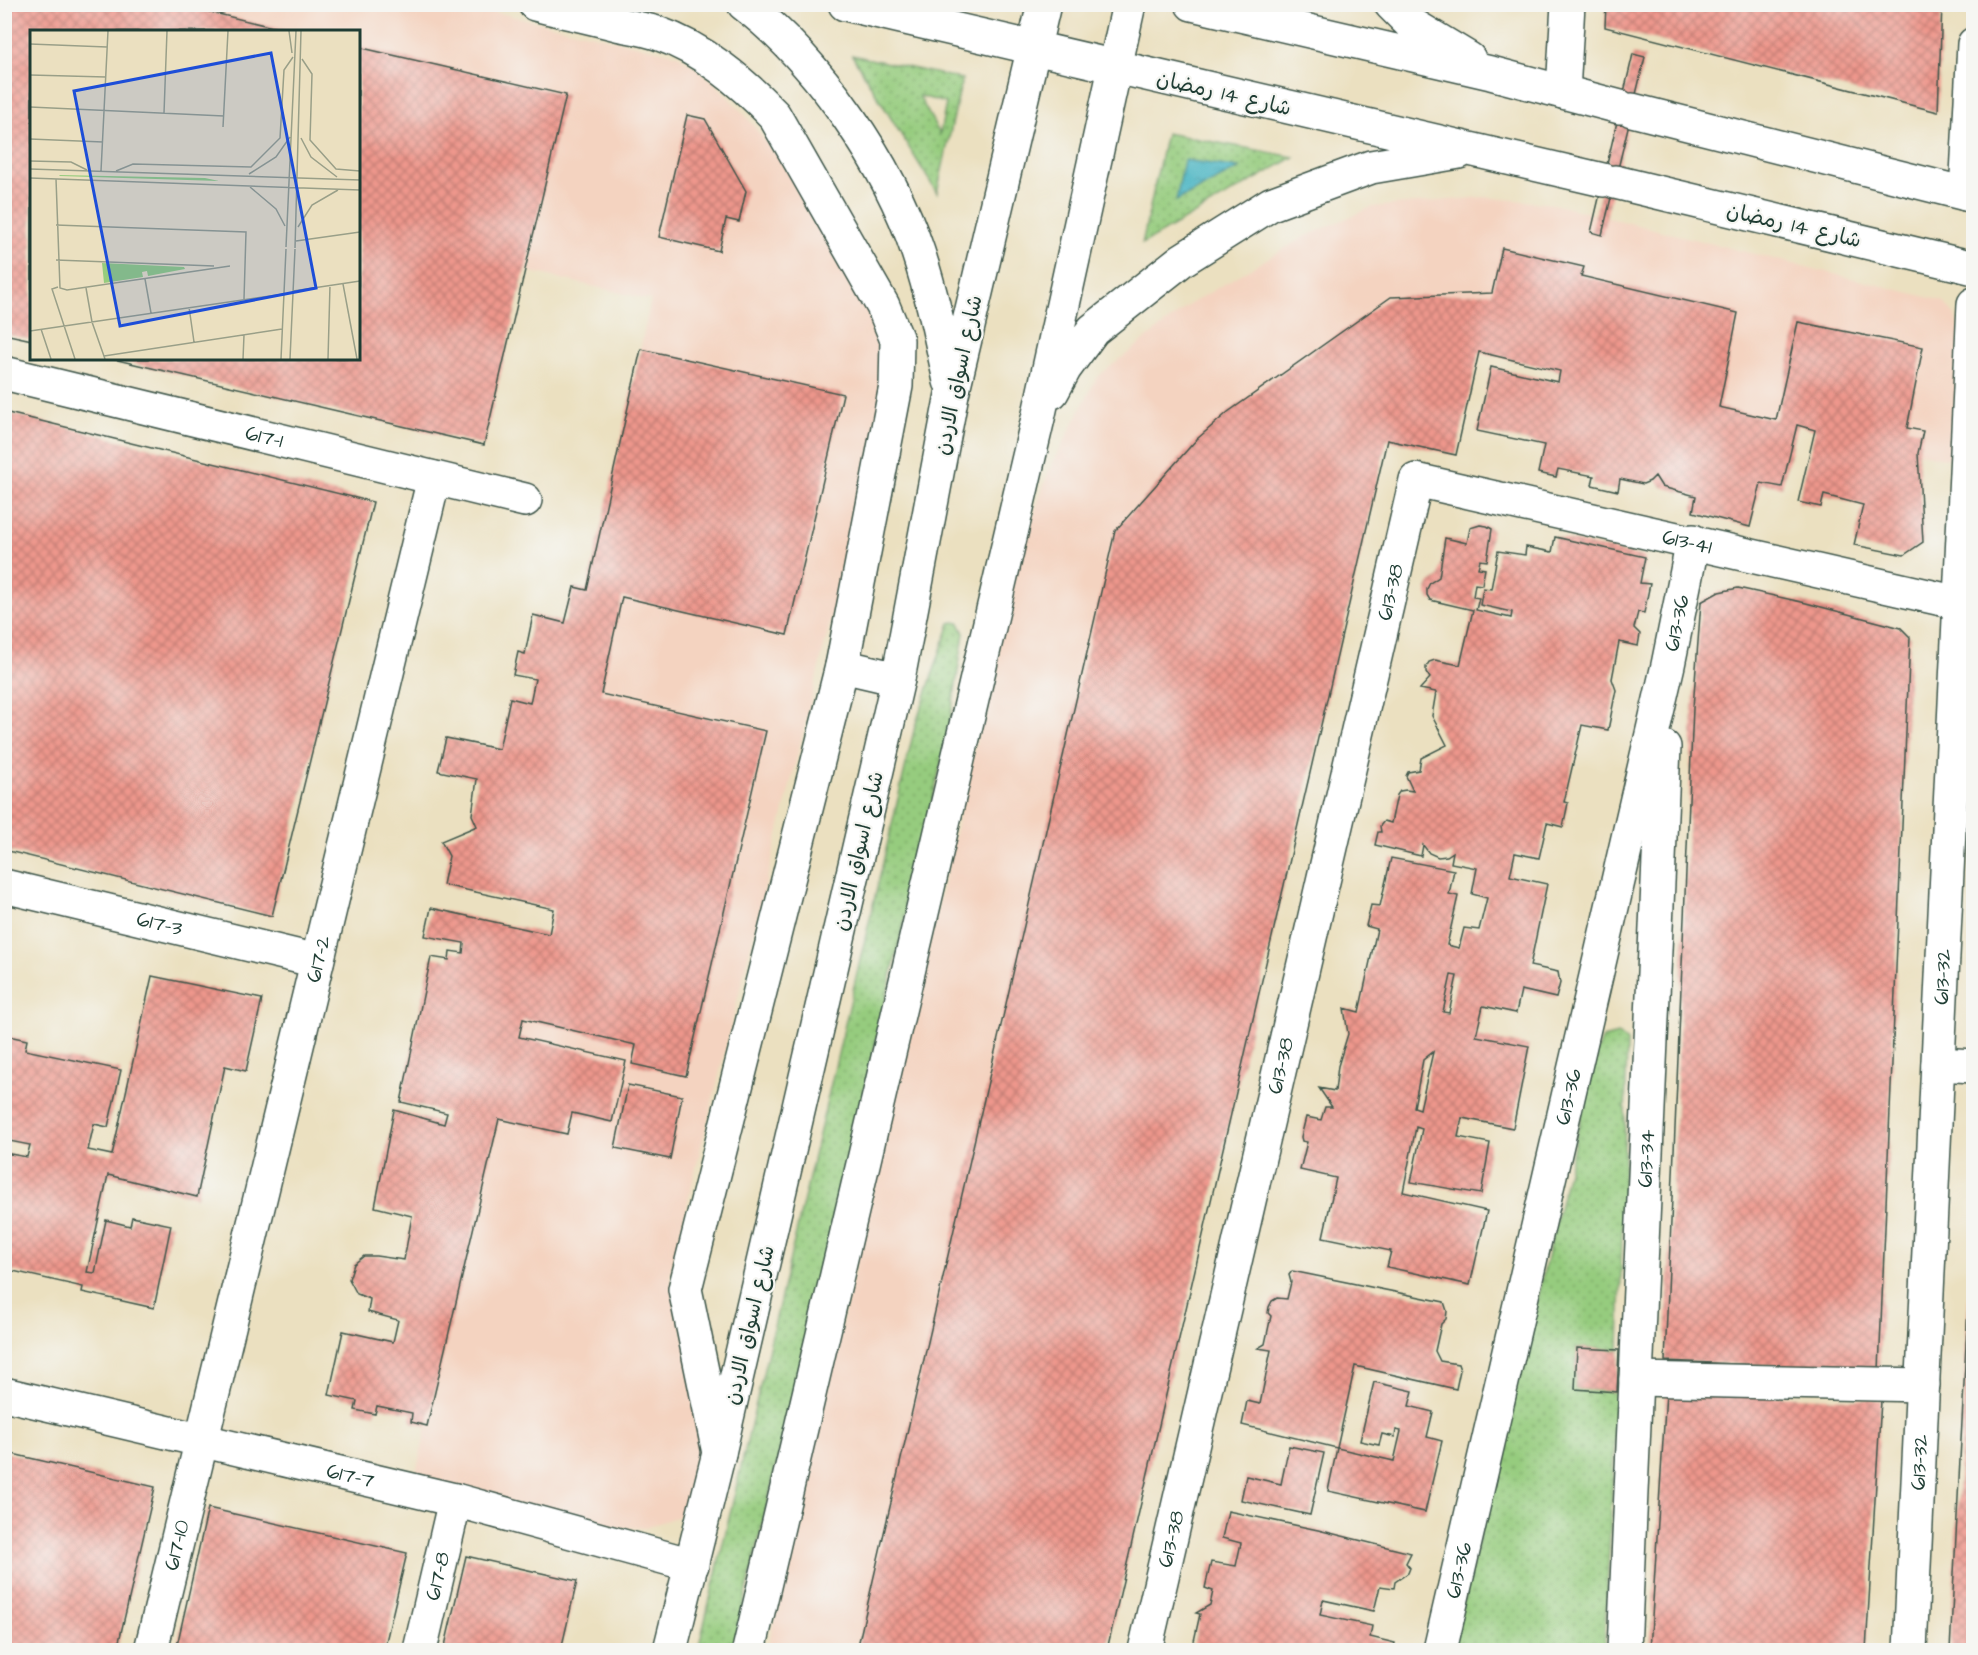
<svg xmlns="http://www.w3.org/2000/svg" width="1978" height="1655" viewBox="0 0 1978 1655" font-family="'Architects Daughter','Playpen Sans Arabic',sans-serif">
<style>
.built{fill:#f4d3c0}
.grass{fill:url(#grass-dots);stroke:#5a8459;stroke-width:1.5;fill-rule:evenodd}
.water{fill:url(#water-ripples);stroke:#32787b;stroke-width:1.5}
.building{fill:url(#building-cross-hatch);fill-rule:evenodd}
.lines{fill:none;stroke-linecap:round;stroke-linejoin:round}
.minor-casing{stroke:#3e5549;stroke-width:36}
.major-casing{stroke:#3e5549;stroke-width:36}
.minor{stroke:#fff;stroke-width:33}
.major{stroke:#fff;stroke-width:33}
.labels{text-anchor:middle;stroke-width:4.5;stroke-linejoin:round;paint-order:stroke}
.street-label{font-size:21px;fill:#1f3d34;stroke:#f6f6f2}
.inset-road{fill:none;stroke:#999f88;stroke-width:1.5}
.view{fill:#1d4ed8;fill-opacity:0.15;stroke:#1d4ed8;stroke-width:3}
.inset-edge{fill:none;stroke:#1f3d34;stroke-width:3}
</style>
<defs>
<pattern id="grass-dots" width="8" height="8" patternUnits="userSpaceOnUse" patternTransform="scale(1.5)"><rect width="8" height="8" fill="#96cc7e"/><path d="M2 2h.1M6 6h.1" fill="none" stroke="#7aa768" stroke-width="1.8" stroke-linecap="round"/></pattern>
<pattern id="water-ripples" width="26" height="14" patternUnits="userSpaceOnUse" patternTransform="scale(1.5)"><rect width="26" height="14" fill="#46b4c2"/><path d="M2 4q2-2 4 0t4 0M15 11q2-2 4 0t4 0" fill="none" stroke="#3a949e"/></pattern>
<pattern id="building-cross-hatch" width="8" height="8" patternUnits="userSpaceOnUse" patternTransform="scale(1.5)"><rect width="8" height="8" fill="#ee978c"/><path d="M0 0l8 8M0 8l8-8" fill="none" stroke="#c07c73"/></pattern>
</defs>
<rect width="100%" height="100%" fill="#f6f6f2"/>
<filter id="ink" filterUnits="userSpaceOnUse"><feTurbulence type="fractalNoise" baseFrequency=".0167" numOctaves="2"/><feDisplacementMap in="SourceGraphic" scale="12" xChannelSelector="R" yChannelSelector="G"/><feConvolveMatrix kernelMatrix="1 2 1 2 8 2 1 2 1" color-interpolation-filters="sRGB"/></filter>
<filter id="wash" filterUnits="userSpaceOnUse"><feTurbulence type="fractalNoise" baseFrequency=".008" numOctaves="4" result="noise"/><feDisplacementMap in="SourceGraphic" scale="24" xChannelSelector="R" yChannelSelector="G"/><feGaussianBlur stdDeviation="1.35" result="paint"/><feColorMatrix in="noise" values="0 0 0 0 0 0 0 0 0 0 0 0 0 0 0 0 0 1.4 0 .05"/><feComposite in="paint" operator="in"/></filter>
<g filter="url(#wash)">
<rect width="100%" height="100%" fill="#ebe0c0"/>
<!-- built -->
<path class="built" d="M5 5H465L678 55 713 81 745 115 802 187 864 298 886 351 884 403 670 1274 699 1404 700 1463 694 1491 679 1516 644 1528H603L415 1477 523 1019 529 1020 622 598 587 590 651 300 359 231 358 32H32Z
M1483 197 1553 204 1943 301 1955 315 1960 332 1957 461 1479 352 1456 455 1387 440 1082 1211 982 1650H767L1018 560 1048 473 1097 377 1192 303 1304 237 1372 207Z"/>
<!-- grass -->
<path class="grass" d="M852 55 962 79 937 193ZM920 96 946 103 940 134 919 96Z
M1166 133 1294 157 1142 244Z
M954 622 959 623 964 633 948 734 733 1650H698L915 726 948 629 950 623Z
M1618 1034 1627 1042 1619 1350 1577 1348 1575 1389 1617 1392 1604 1650H1452L1597 1051 1603 1038Z"/>
<!-- water -->
<path class="water" d="M1184 160H1185L1240 168 1176 201Z"/>
<g id="blocks">
<!-- building -->
<path class="building" d="M4 4H177L289 31 32 32V340L4 334Z
M1606 4H1942L1938 112 1605 27Z
M358 47 566 95 484 445 113 359 358 358Z
M1633 54 1645 57 1602 235 1591 232Z
M687 115 705 119 746 191 739 222 726 219 719 251 659 237Z
M1502 248 1584 267 1581 276 1738 313 1719 407 1776 420 1798 322 1923 347 1907 428 1923 431 1918 453 1923 542 1904 555 1854 545 1863 505 1824 495 1821 507 1798 502 1815 430 1797 425 1782 487 1761 483 1750 527 1693 512 1696 496 1662 487 1655 476 1650 481 1643 484 1620 479 1618 491 1592 485 1594 476 1558 469 1556 477 1538 473 1544 445 1477 431 1491 367 1558 382 1560 371 1479 352 1456 455 1387 440 1107 1650H857L1115 531 1197 439 1228 412 1391 297 1492 293Z
M641 349 843 394 787 635 622 597 601 694 766 731 686 1076 632 1064 636 1045 523 1019 519 1037 626 1061 612 1122 572 1113 567 1134 499 1119 427 1426 411 1422 412 1413 377 1406 375 1414 355 1410 357 1401 329 1395 343 1331 393 1342 398 1320 368 1312 370 1299 357 1294 349 1279 354 1264 364 1256H376L404 1260 412 1216 375 1207 394 1110 444 1124 447 1113 401 1102 431 957 449 960 450 951 463 953 464 943 425 936 431 908 549 934 554 909 443 885 449 856 441 841 477 826 472 815 477 779 438 771 446 738 499 749 510 698 530 703 535 679 513 675 518 652 525 654 533 615 565 623 574 587 587 590Z
M4 412 373 502 272 916 4 850Z
M1480 525 1487 526 1492 529 1487 561 1480 560 1478 568 1485 569 1482 585 1475 584 1473 597 1479 598 1476 610 1511 618 1512 612 1480 605 1483 588 1491 589 1498 551 1525 555 1526 547 1552 552 1555 537 1645 557 1640 583 1650 584 1644 613 1638 612 1634 628 1640 634 1638 646 1619 642 1612 679 1616 690 1608 730 1582 725 1564 802 1568 803 1563 827 1547 823 1539 858 1515 853 1510 876 1547 884 1530 966 1558 972 1560 983 1556 998 1521 990 1516 1013 1483 1006 1476 1036 1529 1046 1513 1128 1462 1118 1458 1137 1490 1143 1481 1194 1411 1182 1422 1129 1416 1127 1403 1192 1487 1211 1470 1285 1387 1267 1391 1251 1323 1237 1336 1178 1300 1170 1307 1142 1302 1141 1301 1137 1306 1117 1321 1120 1325 1107H1332L1319 1088 1335 1091 1338 1066 1348 1034 1344 1008 1359 1012 1377 929 1366 926 1371 905 1380 906 1391 858 1454 870 1449 894 1458 896 1447 945 1459 948 1464 928 1479 930 1487 898 1472 894 1477 868 1451 863 1453 852 1447 856 1438 857 1429 853 1423 845 1421 856 1375 845 1378 832H1381L1380 826 1384 821 1391 823 1397 795 1400 791 1406 790 1413 791 1406 776 1408 772 1419 770 1421 758 1447 745 1432 716 1436 692 1420 689 1430 678 1426 672V667L1429 662 1435 660 1460 665 1473 610 1430 600 1427 595V589L1430 583 1439 577 1445 538 1467 543 1470 528ZM1451 975 1457 976 1449 1013 1443 1012ZM1433 1052 1420 1109 1414 1107 1423 1060Z
M1738 588 1806 603 1901 628 1910 637 1879 1370 1665 1361 1693 708 1701 602 1719 592Z
M152 976 262 999 246 1071 225 1066 197 1197 108 1175 87 1272 95 1273 106 1220 130 1226 132 1217 171 1225 154 1308 82 1292 83 1287 4 1269V1153L27 1157 30 1145 4 1140V1035L27 1040 25 1050 121 1070 108 1127 94 1124 88 1150 112 1155Z
M628 1085 682 1096 670 1159 615 1148Z
M1972 1231H1974V1650H1950Z
M1292 1271 1444 1302 1447 1311 1446 1319 1441 1324 1435 1351 1440 1361 1458 1364 1460 1370 1456 1389 1355 1366 1337 1448 1394 1461 1401 1431 1396 1430 1395 1437 1382 1434 1379 1445 1360 1441 1374 1382 1413 1391 1409 1406 1433 1412 1427 1437 1442 1441 1425 1512 1328 1491 1337 1448 1242 1425 1247 1401 1260 1404 1271 1350 1258 1348 1265 1344 1271 1316 1268 1313 1269 1307 1272 1301 1277 1298 1287 1299 1291 1282 1289 1275Z
M1577 1348 1619 1350 1617 1392 1575 1389Z
M1666 1392 1881 1400 1866 1650H1650Z
M1289 1446 1324 1453 1310 1515 1241 1500 1246 1476 1281 1484Z
M4 1452 155 1487 117 1650H4Z
M208 1508 407 1553 384 1650H176Z
M1228 1511 1318 1530 1411 1553 1406 1563 1410 1568 1408 1573 1395 1582 1394 1588 1380 1586 1374 1611 1323 1600 1320 1615 1372 1626 1370 1637 1395 1643 1393 1650H1192L1200 1614 1196 1613 1210 1605 1213 1591 1205 1588 1211 1562 1236 1566 1241 1543 1222 1538Z
M466 1556 577 1581 561 1650H444Z"/>
</g>
</g>
<g filter="url(#ink)">
<use href="#blocks" fill-opacity="0" stroke="#3e5549" stroke-width="1.5"/>
<g class="lines">
<!-- minor casing -->
<g class="minor-casing">
<g id="minor">
<path d="M535 4C562 11 589 17 617 24 630 27 644 29 657 33 703 49 741 81 774 115L883 306 897 340 896 386 842 666 685 1289 719 1453"/>
<path d="M1563 92 1568 4"/>
<path d="M1966 194 1974 44"/>
<path id="s1" d="M4 373 525 500"/>
<path d="M842 666 898 679"/>
<path id="s2" d="M4 886 317 961"/>
<path d="M1938 1064 1974 1066"/>
<path d="M1636 1379 1923 1385"/>
<path id="s3" d="M4 1394 455 1500 692 1565"/>
<path id="s4" d="M151 1650 434 478"/>
<path id="s5" d="M420 1650 455 1500"/>
<path id="s6" d="M1145 1650 1416 480 1959 603"/>
<path id="s7" d="M1440 1650 1668 665 1693 541"/>
<path id="s8" d="M1624 1650 1664 747"/>
<path id="s9" d="M1910 1650 1974 304"/>
</g>
</g>
<!-- major casing -->
<g class="major-casing">
<path id="major" d="M744 4C818 61 889 164 918 252 932 294 941 338 950 381
M845 4 1603 180
M1192 4 1491 73 1620 107
M1391 4 1411 24 1469 59
M1632 110 1974 196
M1615 182 1974 268
M1052 392 1065 368 1093 330 1182 260 1271 204 1371 167 1459 152
M670 1650 719 1453 898 679 952 394 1044 4
M749 1650 1039 414 1129 4"/>
</g>
<!-- minor -->
<use href="#minor" class="minor"/>
<!-- major -->
<use href="#major" class="major"/>
</g>
</g>
<g class="labels">
<!-- street labels -->
<g class="street-label">
<text transform="translate(1224 93) rotate(13)" y="7">شارع 14 رمضان</text>
<text transform="translate(1794 225) rotate(13)" y="7">شارع 14 رمضان</text>
<text transform="translate(958 375) rotate(-78)" y="7">شارع اسواق الاردن</text>
<text dy="7" stroke="none"><textPath href="#s1" startOffset="268">617-1</textPath></text>
<text dy="7" stroke="none"><textPath href="#s6" startOffset="1479">613-41</textPath></text>
<text dy="7" stroke="none"><textPath href="#s6" startOffset="1086">613-38</textPath></text>
<text dy="7" stroke="none"><textPath href="#s7" startOffset="1054">613-36</textPath></text>
<text transform="translate(858 851) rotate(-77)" y="7">شارع اسواق الاردن</text>
<text dy="7" stroke="none"><textPath href="#s2" startOffset="160">617-3</textPath></text>
<text dy="7" stroke="none"><textPath href="#s4" startOffset="711">617-2</textPath></text>
<text dy="7" stroke="none"><textPath href="#s9" startOffset="674">613-32</textPath></text>
<text dy="7" stroke="none"><textPath href="#s6" startOffset="600">613-38</textPath></text>
<text dy="7" stroke="none"><textPath href="#s7" startOffset="568">613-36</textPath></text>
<text dy="7" stroke="none"><textPath href="#s8" startOffset="492">613-34</textPath></text>
<text transform="translate(749 1325) rotate(-77)" y="7">شارع اسواق الاردن</text>
<text dy="7" stroke="none"><textPath href="#s9" startOffset="188">613-32</textPath></text>
<text dy="7" stroke="none"><textPath href="#s3" startOffset="356">617-7</textPath></text>
<text dy="7" stroke="none"><textPath href="#s6" startOffset="114">613-38</textPath></text>
<text dy="7" stroke="none"><textPath href="#s4" startOffset="108">617-10</textPath></text>
<text dy="7" stroke="none"><textPath href="#s7" startOffset="82">613-36</textPath></text>
<text dy="7" stroke="none"><textPath href="#s5" startOffset="76">617-8</textPath></text>
</g>
</g>
<!-- overview -->
<g transform="translate(30 30)">
<rect width="330" height="330" fill="#ebe0c0"/>
<path d="M29 145 175 148 189 151 30 146ZM72 233 154 237 155 239 118 246 117 241 112 242 113 247 74 253Z" fill="#96cc7e"/>
<path class="inset-road" d="M259 1 262 23M0 14 77 17M272 29 282 44 280 110 306 139 330 141M0 45 76 47M0 77 194 86M134 83 137 1M193 97 198 1M271 108 281 127 307 147M0 109 73 112M0 131 41 132 57 140M0 139 330 150M71 141 78 1M86 141 103 134 221 137 250 108 254 40 263 27M219 144 246 127 260 107M0 148 330 160M26 149 30 258 37 260 200 236M220 157 246 179 255 196M26 195 216 202 214 269M268 197 282 175 308 160M266 211 330 202M256 217 266 1M265 218 271 1M26 230 184 236M115 249 121 283M313 254 327 329M28 257 22 259 45 329M56 258 62 292 75 329M263 261 330 251M159 277 164 312M11 299 21 329M0 301 254 264M74 326 252 299M213 329 214 305M251 329 256 219M260 329 265 219M298 329 300 255"/>
<path class="view" d="M241 23 286 258 90 296 44 61Z"/>
<rect width="330" height="330" class="inset-edge"/>
</g>
<!-- margin -->
<rect width="1978" height="1655" fill="none" stroke="#f6f6f2" stroke-width="24"/>
</svg>
